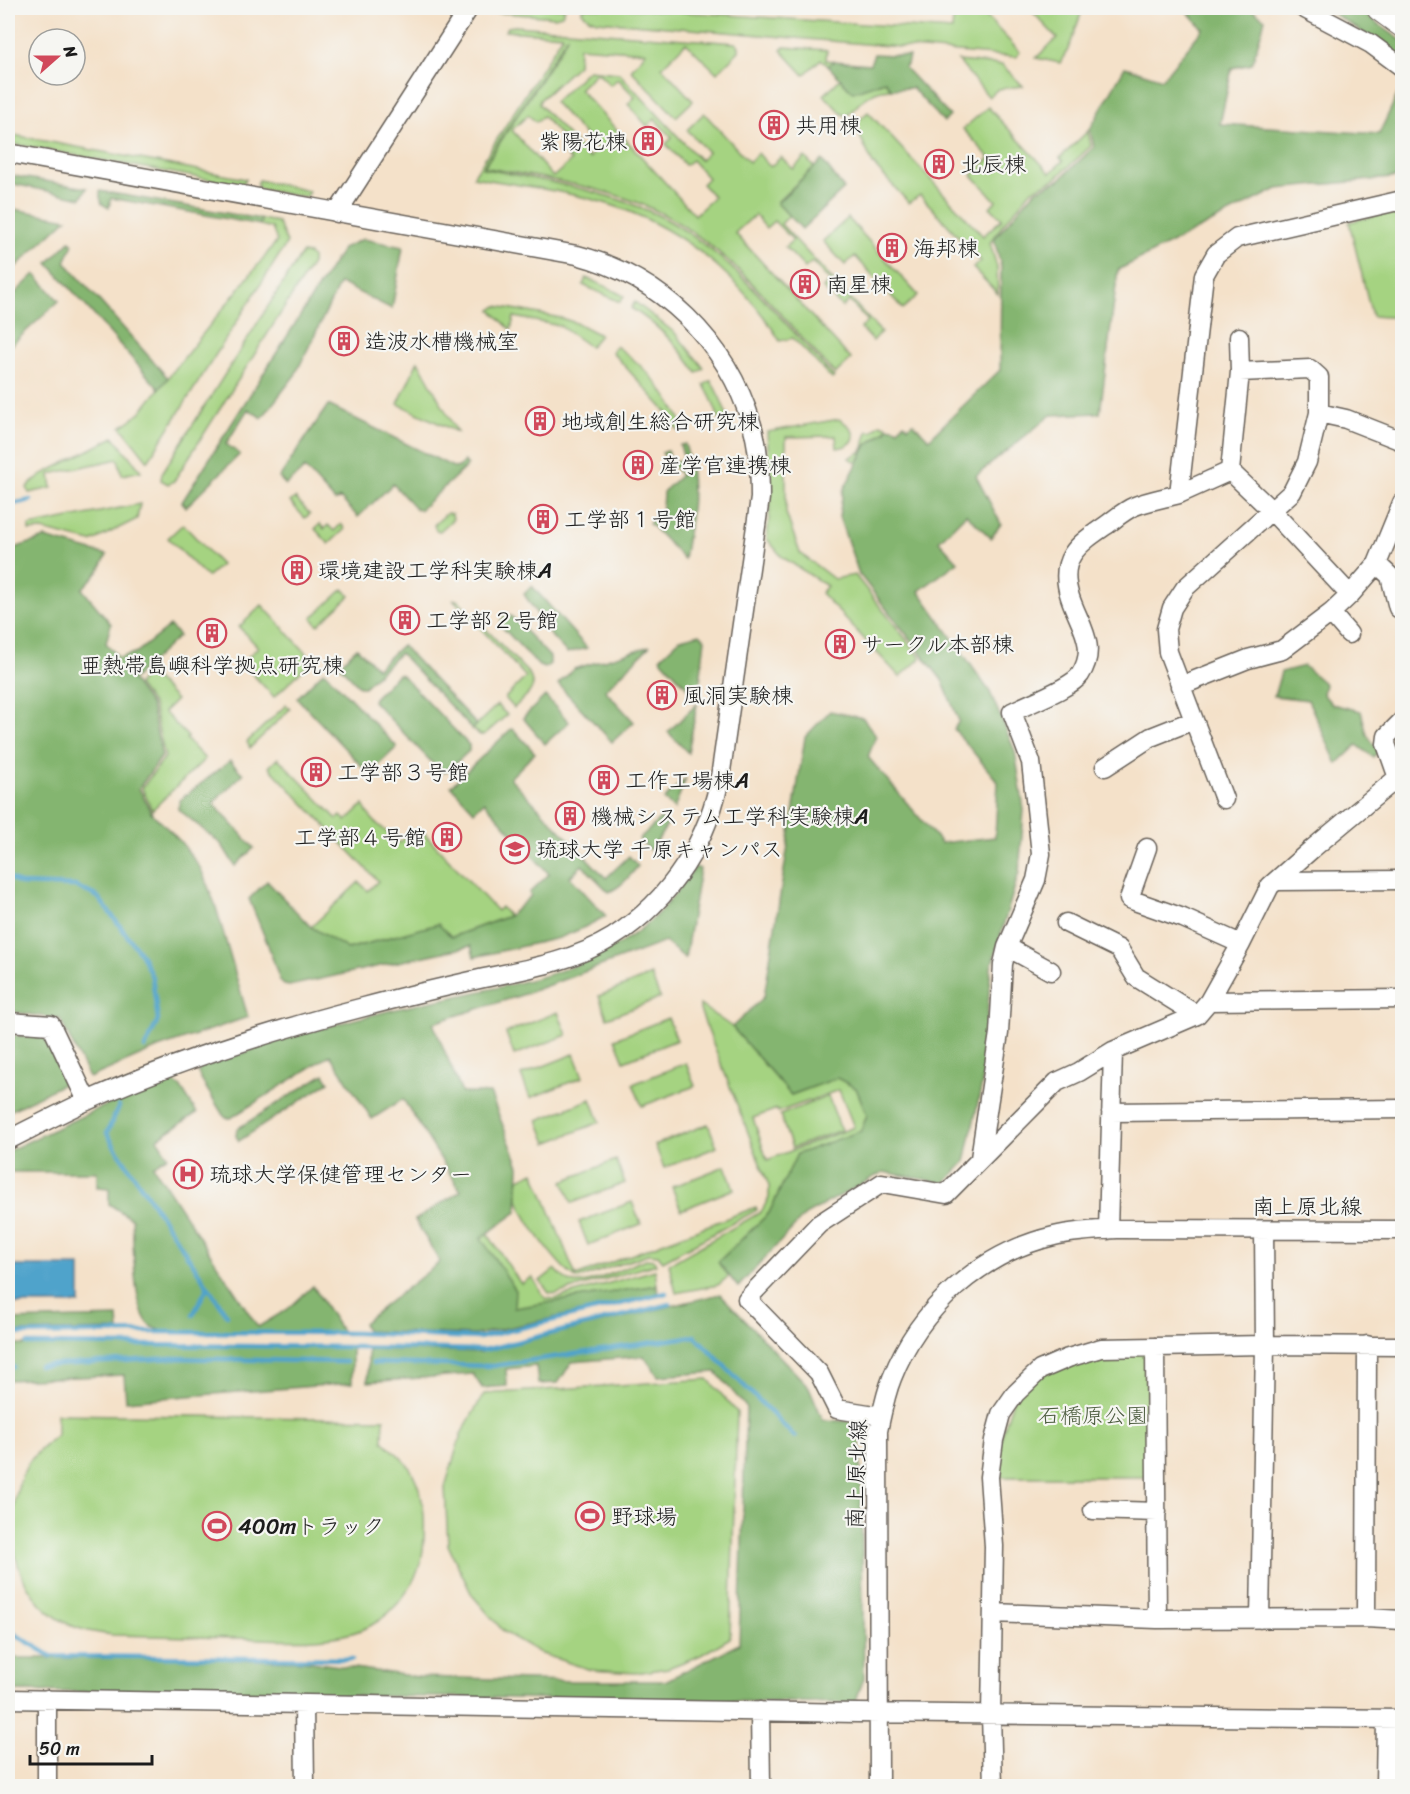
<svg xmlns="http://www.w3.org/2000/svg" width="1410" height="1794" viewBox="0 0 1410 1794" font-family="Sriracha,'Klee One',sans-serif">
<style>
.green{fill:#a5d381;stroke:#60784e;stroke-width:1.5;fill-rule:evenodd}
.forest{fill:#84b56f;stroke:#506846;stroke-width:1.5}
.water{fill:#50a3cb;stroke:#366074;stroke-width:1.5}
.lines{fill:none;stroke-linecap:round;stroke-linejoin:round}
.stream{stroke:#50a3cb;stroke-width:4.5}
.minor-casing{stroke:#686159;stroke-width:21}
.highway-casing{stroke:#686159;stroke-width:28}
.minor{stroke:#fff;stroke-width:18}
.highway{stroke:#fff;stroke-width:26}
.labels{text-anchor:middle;stroke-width:4.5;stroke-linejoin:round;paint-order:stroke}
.poi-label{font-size:22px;fill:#1c1c1c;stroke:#f6f6f2;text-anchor:start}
.street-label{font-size:22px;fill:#1c1c1c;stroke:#f6f6f2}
.park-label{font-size:22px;fill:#4c5c3f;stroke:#f6f6f2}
</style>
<rect width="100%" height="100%" fill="#f6f6f2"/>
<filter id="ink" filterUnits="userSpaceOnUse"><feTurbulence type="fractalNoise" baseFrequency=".0167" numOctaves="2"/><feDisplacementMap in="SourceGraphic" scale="12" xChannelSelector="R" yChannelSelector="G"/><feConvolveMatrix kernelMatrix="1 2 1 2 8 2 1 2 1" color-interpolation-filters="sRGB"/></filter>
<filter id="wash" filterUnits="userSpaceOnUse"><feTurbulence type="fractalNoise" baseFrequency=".008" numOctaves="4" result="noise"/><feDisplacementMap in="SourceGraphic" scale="24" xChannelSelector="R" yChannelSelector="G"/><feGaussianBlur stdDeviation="1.35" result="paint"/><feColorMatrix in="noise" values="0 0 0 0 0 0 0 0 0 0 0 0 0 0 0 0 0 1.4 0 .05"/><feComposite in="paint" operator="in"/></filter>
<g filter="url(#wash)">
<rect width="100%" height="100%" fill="#f4e1c9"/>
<!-- green -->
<path class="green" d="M493 8H565L562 15 555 17 490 12Z
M582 8H626L952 30 954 8H978L1020 52 1016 57 597 21 589 18 582 12Z
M1029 8H1083L1069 48 1060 63 1036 58 1057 38Z
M515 26 736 43 739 46V51L717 73 686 43 662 67 693 101 676 117 631 70 646 52 579 47 578 65 540 100 539 104 589 158 598 149 554 102 588 70 619 73 700 160 708 152 687 130 704 113 749 162 758 153 770 167 781 157 793 169 805 157 814 167 777 202 789 216 781 224 881 332 873 341 861 328 868 321 849 301 842 307 823 288 830 281 812 262 805 268 785 247 793 240 774 221 766 228 755 215 735 233 851 359 835 374C776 311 719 233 636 202 587 184 535 177 484 167L562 47 568 35 482 168C538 180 596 188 649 211 720 241 783 321 834 377L832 379 793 338 780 341C742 279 685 231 617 207 571 191 521 186 473 177L563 35 505 31 508 27ZM597 72 610 85 618 79 635 97 628 104 647 126 655 119 672 138 666 144 685 165 692 160 708 178 702 184 714 197 695 215 579 89ZM528 115 536 122 543 116 570 147 564 152 571 161 553 177 512 130Z
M784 47 827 50 826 60 834 61 828 66 821 59 804 75 781 50Z
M958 61 1002 65 1023 86 998 89 989 97Z
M840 79 853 92 885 81 891 89C870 89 861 102 847 116L842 114 824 95Z
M988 107 1050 173 1063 161 1060 158 1088 131 1091 146 1055 179 1032 190 1004 223 990 243 997 267 998 294 973 268 981 261 920 195 909 203 873 164 858 132 852 126 868 112 983 236 1002 219 990 207 996 201 972 175 990 158 963 129Z
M8 134 246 179 242 185H239L8 143Z
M259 180 309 191 306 197 259 189 257 184Z
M1385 213H1402V318L1372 316 1349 222Z
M848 218 918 295 903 309 855 256 845 265 823 241Z
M261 219 278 222 287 243 148 461 121 427 139 414 277 241 272 228 260 225Z
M302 253 309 254 312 257V264L174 481 168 484 161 480 162 473Z
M586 278 605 286 624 296 620 302 583 285Z
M635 302 675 333 704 368 697 373C679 346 658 325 631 308Z
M497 306 561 318 579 324 600 335 590 347 560 326 514 317 511 330 491 310Z
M616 346C647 367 669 395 685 429L680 432 668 418 670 416 612 352Z
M418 361 457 432 398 404Z
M711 380 721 400 730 423 722 426 711 398 704 385Z
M839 419C843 422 849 425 851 429 860 441 847 447 837 448L836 436 786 437V513L800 553 834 579 855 575 921 658 900 677 821 593 827 586 782 557 767 539 771 498 767 432Z
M880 424 887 426 886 430 866 445 857 463 849 458 862 451 868 431 872 432Z
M114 437 141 471 122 475 118 459 50 474 52 488 29 493 27 487 41 475Z
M295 498 310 514 305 518 290 502Z
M140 504 137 519 91 542 42 530 29 531V526Z
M447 513 452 514 453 519 440 531 436 530 434 525Z
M183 524 221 565 207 577 168 538Z
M320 524 324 529 328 525 334 531 341 524 345 529 329 544 315 529Z
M343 589 350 596 318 625 312 618Z
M453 599 459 601 530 675 533 686 529 693 514 708 505 698 526 677Z
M262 605 311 658 310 663 274 697 242 663 258 647 239 627Z
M146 669 176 700 164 712 188 737 186 739 205 759 152 810 142 788 165 757 153 705 138 685Z
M286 705 290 709 250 748 247 742Z
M497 705 507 715 484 735H480L472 729Z
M278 758 337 819 341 816 346 821 363 805C373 825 385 828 399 843L415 829 420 834 423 832 497 911 501 907 509 916 451 937 438 924 347 949 311 927 359 882 368 891 378 881 269 767Z
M651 975 660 998 607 1018 599 996Z
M700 1005 732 1027 791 1095 837 1078 856 1088 867 1115 861 1131 797 1154 769 1213 718 1262 729 1276 718 1285 676 1293 669 1264 761 1212 769 1198V1186L700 1010ZM839 1090 854 1127 767 1160 753 1118 777 1109 778 1112Z
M558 1012 567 1035 514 1055 506 1033Z
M668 1018 677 1040 624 1061 615 1039Z
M574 1054 583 1077 530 1098 521 1075Z
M686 1063 695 1086 642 1106 633 1084Z
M828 1096 841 1130 792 1148 780 1115Z
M591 1099 600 1122 547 1143 538 1120Z
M708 1124 717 1147 664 1168 655 1145Z
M616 1160 625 1183 572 1203 563 1181Z
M725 1166 734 1189 681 1210 672 1187Z
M534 1172 576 1276 756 1207 757 1210 663 1261 658 1255 648 1254 578 1279C560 1270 526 1222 519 1202 516 1196 518 1186 519 1179Z
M632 1202 641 1224 588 1245 579 1222Z
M487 1233 521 1284 532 1277 545 1298 554 1299 655 1270 657 1285 514 1309 480 1238Z
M646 1259 654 1260 656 1264 556 1294 549 1293 540 1281 555 1269C560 1274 566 1282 574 1283 589 1286 630 1265 646 1259Z
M1155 1347 1156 1477H989L1015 1394 1068 1358Z
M708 1379 737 1412 730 1638 701 1655 668 1668 635 1673 591 1670 542 1654 504 1632 472 1595 448 1545 445 1487 461 1434 484 1394Z
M57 1414 384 1419 383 1441C392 1450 405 1459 411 1470 425 1495 426 1522 423 1550 420 1579 397 1612 370 1626 333 1645 277 1639 236 1638 195 1637 154 1636 113 1635 98 1633 82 1631 68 1624 9 1595 0 1519 27 1465 34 1454 47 1444 57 1435Z"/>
<!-- forest -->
<path class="forest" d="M1184 8H1250L1265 19 1252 64 1232 68 1220 124 1379 134 1401 87 1402 88V177L1277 189 1118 270 1100 413 1051 415 976 476 1001 524 991 538 966 514 939 541 958 562 919 591 990 692 1015 751 1024 810 1019 872 991 968 982 1084 965 1162 945 1183 883 1172 805 1215 738 1287 718 1262 769 1213 797 1154 861 1131 867 1115 856 1088 837 1078 791 1095 732 1027 764 997 805 737 830 711 863 718 876 736 868 757 941 843 995 837 998 782 954 729 959 721 942 680 859 574 839 517 843 491 867 445 887 430 888 427 898 429 904 423 908 427 913 423 929 439 1000 370 1001 266 994 239 1035 191 1059 180 1094 147 1090 129 1125 67 1162 79 1203 29Z
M1325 8H1356L1402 41V58Z
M874 54 909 56 907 65 904 67 950 116 944 122 912 88 891 89 885 81 853 92 828 66 834 61 870 64Z
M822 160 844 189 802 229 777 203Z
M8 175 87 188 81 198 8 183Z
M100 191 261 219 260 225 111 198 109 208 102 204 100 197Z
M8 208 67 219 8 274Z
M363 239 403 247 392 309 340 283 295 375 262 418 248 409 226 444 240 454 186 507 182 502 343 248Z
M70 241 73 244 65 262 168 378 159 389 48 263Z
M35 274 59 301 9 347 8 345V300Z
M328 405 455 468 459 467 464 461 468 465 422 508 419 510 415 508 393 484 358 517 340 498 335 501 305 468 286 485 279 478Z
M685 444C697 485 691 518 684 559L649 523 662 510 663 492 681 475 662 453 667 451 673 463 684 459 680 445Z
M45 538 107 555 98 572 82 589 111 624 106 643 119 658 137 652 170 626 179 636 132 680 151 706 162 756 139 788 151 812 181 842 201 869 215 904 248 1017 158 1048 89 1078 60 1019 8 1011V550Z
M532 586 587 648 567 653 552 637 524 594Z
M505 615 511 616 550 657V664L545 668 539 666 501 626V620Z
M700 634 705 639 698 699 660 658 680 639Z
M402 645 477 725 472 729 400 653 364 687H360L339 665 357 648 377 668Z
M650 646 605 690 634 722 612 742 558 684 574 669Z
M1304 666 1325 684 1323 694 1332 704 1361 711 1367 735 1379 751 1373 757 1357 745 1337 764 1308 700 1274 696 1281 672Z
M324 671 397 747 369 774 297 698Z
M398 674 402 675 469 745V751L446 772H441L373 701 374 698Z
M545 696 569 722 545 744 523 718Z
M697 704 688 753 668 732Z
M511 729 514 730 535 753 510 778 606 878 629 856 638 866C630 876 621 887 609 892L582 865 570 877 606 916 581 929 559 938 474 957 471 946 289 986 284 985 280 981 268 945 249 899 267 881 311 927 348 949 438 924 452 937 509 916 531 896 529 893 549 874 484 802 474 811 451 786Z
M230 761 243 774 213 803 254 848 235 866 222 845 178 809 180 800Z
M686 778 674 809 664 799Z
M661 818 667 825 651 851 639 839Z
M695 867 700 869 685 958 665 942 522 995 433 1023 462 1093H490L519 1166 517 1212 481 1238 515 1289 514 1308 657 1285 658 1295 475 1335 366 1331 363 1323 440 1262 415 1220 461 1191 403 1099 372 1119 330 1055 231 1118H226L223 1115 200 1078 198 1072 201 1068C262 1045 325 1026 388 1011 468 991 571 983 638 931 661 914 678 891 695 867Z
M8 1035 45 1038 65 1083 8 1112Z
M324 1074 329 1082 239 1141 236 1136 237 1129Z
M168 1079 180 1086 197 1113 157 1139 168 1156 153 1166 258 1327 288 1309 313 1286 342 1332H165C161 1330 155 1329 151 1326 132 1311 134 1244 132 1219L109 1204V1188L97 1187V1172H8V1151L93 1111Z
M720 1294 809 1387 823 1420 860 1422 864 1678 855 1703 8 1691V1658H164L304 1661 418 1677 572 1681H665L739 1644 746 1407 716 1372 658 1376 644 1356 572 1362 558 1383 538 1384 536 1366 506 1369 507 1386 482 1388 473 1374 368 1382V1349L481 1352Z
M118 1317 119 1330 8 1332V1320Z
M8 1345 352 1347V1383L126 1401 124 1375 8 1380Z"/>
<!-- water -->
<path class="water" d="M8 1266H80V1304H8Z"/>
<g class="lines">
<!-- stream -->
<path class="stream" d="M8 505 31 500
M8 877 20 884 75 886 98 897 141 954 152 977 158 1020 145 1048
M119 1106 107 1133 113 1144 227 1315
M193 1315 208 1286
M8 1334 147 1332 357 1333 479 1338 666 1293
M8 1344H13
M27 1344 357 1347 484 1350 670 1304
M373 1363 493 1366 695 1336 795 1437
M39 1366 173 1358 346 1362
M8 1368 13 1367
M8 1630 51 1656 352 1659"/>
</g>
</g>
<g filter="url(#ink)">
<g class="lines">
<!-- minor casing -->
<g class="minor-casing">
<path id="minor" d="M1303 8 1371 44 1402 67
M8 153 577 255C661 277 727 341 752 425 759 448 760 474 760 498L721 771C711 838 671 900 613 937 574 961 528 969 484 978 444 987 404 996 364 1007 271 1031 177 1061 89 1100 62 1112 34 1127 8 1140
M337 213 469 8
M1239 337 1240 372 1230 471 1271 510 1350 595
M1240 372 1310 369 1319 377V413
M1179 494 1230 471
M1377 564 1390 576 1398 608 1402 607
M1331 613 1349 634
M1180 686 1248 659 1282 650 1331 613 1350 595 1377 564 1402 503
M1105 767 1151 737 1194 720
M1398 778 1386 744 1387 736 1402 721
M1224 799 1168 652 1166 629 1172 608 1185 588 1292 492 1307 462 1319 413 1346 419 1402 441
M1147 848 1129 899 1183 918 1241 944
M1277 881 1402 880
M1066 923 1119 949 1136 977 1197 1015
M1007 947 1051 971
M1209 1001 1402 999
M8 1022 51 1025 87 1101
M1111 1112 1402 1109
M980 1158 999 1033 1003 964 1007 947 1036 880 1041 854 1031 762 1012 712C1027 704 1071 688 1080 675 1099 646 1079 625 1070 597 1057 557 1079 544 1108 524 1116 518 1125 510 1135 506 1148 501 1164 498 1179 494L1204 275 1216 254 1237 238 1398 201 1402 203
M1108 1230 1113 1051
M1155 1347 1157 1619
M881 1416 837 1409 819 1373 747 1299 819 1224 882 1183 946 1194 1057 1082 1079 1072 1113 1051 1197 1015 1209 1001 1241 944 1270 886 1312 849 1402 774
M1093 1510 1157 1512
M993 1613 1157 1619 1366 1618 1402 1620
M1366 1618 1367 1345
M1260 1619 1265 1345 1264 1230
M8 1699 857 1713 1402 1719
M47 1699V1786
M304 1704 305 1786
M760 1711 761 1786
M879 1786 878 1431C882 1413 885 1395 892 1378 919 1308 981 1253 1054 1236 1075 1231 1097 1230 1118 1229L1402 1230
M993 1786 991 1714 994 1546 989 1477 994 1440 1001 1414 1015 1394 1040 1370 1068 1358 1101 1348 1265 1345 1402 1346
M1385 1786 1386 1719"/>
</g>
<!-- highway casing -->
<g class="highway-casing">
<path id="highway" d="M1380 8 1402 24"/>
</g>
<!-- minor -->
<use href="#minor" class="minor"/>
<!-- highway -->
<use href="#highway" class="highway"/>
</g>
</g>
<!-- icons -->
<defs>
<g id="building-ring" transform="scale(1.5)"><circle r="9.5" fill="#f6f6f2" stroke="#d1495b" stroke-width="1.5"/><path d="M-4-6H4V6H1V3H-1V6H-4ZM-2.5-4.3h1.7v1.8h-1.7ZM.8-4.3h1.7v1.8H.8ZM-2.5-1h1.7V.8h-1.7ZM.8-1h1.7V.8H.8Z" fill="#d1495b"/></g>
<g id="university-ring" transform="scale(1.5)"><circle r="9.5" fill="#f6f6f2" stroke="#d1495b" stroke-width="1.5"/><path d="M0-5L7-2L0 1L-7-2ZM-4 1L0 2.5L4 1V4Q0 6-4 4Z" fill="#d1495b"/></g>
<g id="hospital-ring" transform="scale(1.5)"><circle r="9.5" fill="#f6f6f2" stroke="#d1495b" stroke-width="1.5"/><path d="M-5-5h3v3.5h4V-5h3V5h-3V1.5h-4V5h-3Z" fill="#d1495b"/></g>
<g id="stadium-ring" transform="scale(1.5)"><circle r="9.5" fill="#f6f6f2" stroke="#d1495b" stroke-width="1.5"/><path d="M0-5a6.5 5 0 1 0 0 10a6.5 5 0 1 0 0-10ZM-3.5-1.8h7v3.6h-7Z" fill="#d1495b"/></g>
</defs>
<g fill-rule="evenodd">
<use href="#building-ring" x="774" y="125"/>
<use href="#building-ring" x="648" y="141"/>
<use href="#building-ring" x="939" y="164"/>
<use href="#building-ring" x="892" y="248"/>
<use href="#building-ring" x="805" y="284"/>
<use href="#building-ring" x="344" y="341"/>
<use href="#building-ring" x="540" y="421"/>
<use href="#building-ring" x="638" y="465"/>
<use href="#building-ring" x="543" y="519"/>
<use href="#building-ring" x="297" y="570"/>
<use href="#building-ring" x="405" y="620"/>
<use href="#building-ring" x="212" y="633"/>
<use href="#building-ring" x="840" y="644"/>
<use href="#building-ring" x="662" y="695"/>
<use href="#building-ring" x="316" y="772"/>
<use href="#building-ring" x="604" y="780"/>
<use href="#building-ring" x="570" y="816"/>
<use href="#building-ring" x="447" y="837"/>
<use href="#university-ring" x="515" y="849"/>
<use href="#hospital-ring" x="188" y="1174"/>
<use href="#stadium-ring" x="590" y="1516"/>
<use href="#stadium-ring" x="217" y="1526"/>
</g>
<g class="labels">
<!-- poi labels -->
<g class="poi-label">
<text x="795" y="133">共用棟</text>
<text x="627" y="149" text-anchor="end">紫陽花棟</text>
<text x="960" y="172">北辰棟</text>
<text x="913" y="256">海邦棟</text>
<text x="826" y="292">南星棟</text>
<text x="365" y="349">造波水槽機械室</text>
<text x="561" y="429">地域創生総合研究棟</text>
<text x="659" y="473">産学官連携棟</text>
<text x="564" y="527">工学部１号館</text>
<text x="318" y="578">環境建設工学科実験棟A</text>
<text x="426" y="628">工学部２号館</text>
<text x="861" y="652">サークル本部棟</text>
<text x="212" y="673" text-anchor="middle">亜熱帯島嶼科学拠点研究棟</text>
<text x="683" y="703">風洞実験棟</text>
<text x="337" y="780">工学部３号館</text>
<text x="625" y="788">工作工場棟A</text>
<text x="591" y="824">機械システム工学科実験棟A</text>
<text x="426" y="845" text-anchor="end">工学部４号館</text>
<text x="536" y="857">琉球大学 千原キャンパス</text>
<text x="209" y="1182">琉球大学保健管理センター</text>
<text x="611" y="1524">野球場</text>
<text x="238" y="1534">400mトラック</text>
</g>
<!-- street labels -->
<g class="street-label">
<text x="1307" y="1214">南上原北線</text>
<text transform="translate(856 1474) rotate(-88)" y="8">南上原北線</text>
</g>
<!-- park labels -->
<g class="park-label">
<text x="1093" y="1423">石橋原公園</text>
</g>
</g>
<!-- margin -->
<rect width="1410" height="1794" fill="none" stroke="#f6f6f2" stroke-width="30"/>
<!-- north arrow -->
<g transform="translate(57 57) rotate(69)"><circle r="28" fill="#f6f6f2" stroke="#9f9f9c" stroke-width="1.5"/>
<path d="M0-4.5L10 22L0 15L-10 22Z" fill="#d1495b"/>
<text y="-9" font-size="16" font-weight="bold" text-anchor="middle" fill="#1c1c1c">N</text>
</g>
<!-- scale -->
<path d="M30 1755v9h122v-9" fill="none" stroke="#1c1c1c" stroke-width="3"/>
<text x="39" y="1755" font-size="18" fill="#1c1c1c" stroke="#f6f6f2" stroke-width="4.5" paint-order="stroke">50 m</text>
</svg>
